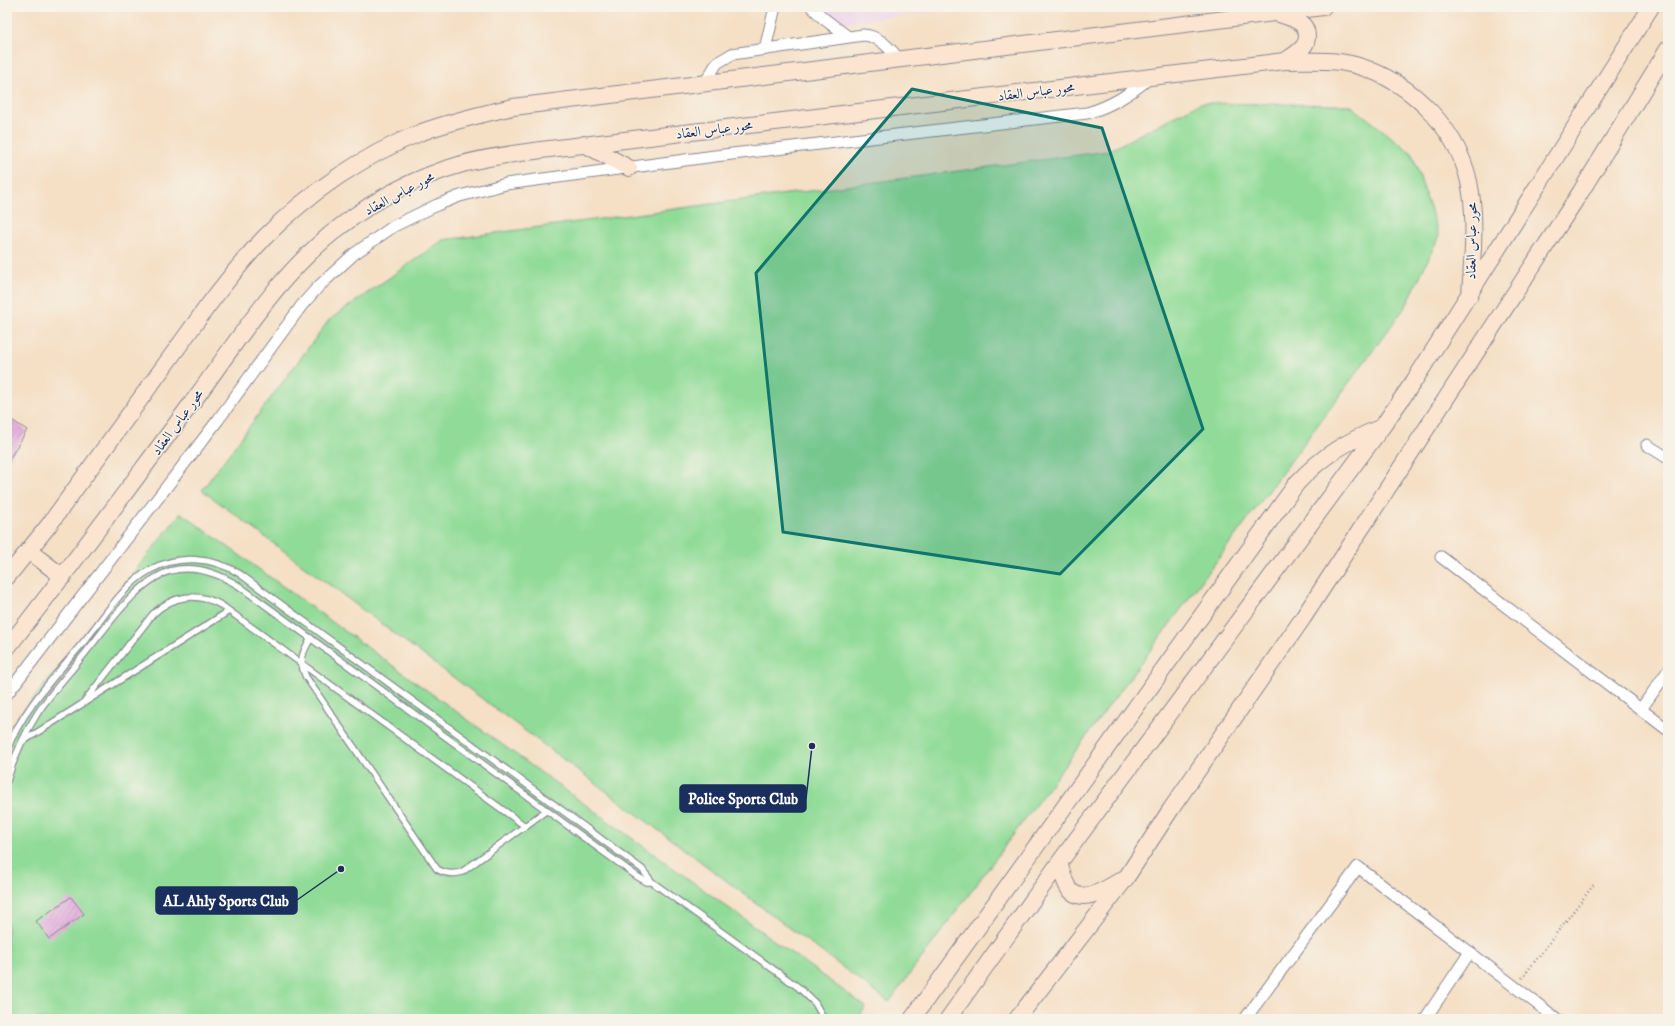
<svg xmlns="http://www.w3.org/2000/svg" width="1675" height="1026" viewBox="0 0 1675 1026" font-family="'IM FELL DW Pica',Amiri,serif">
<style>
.built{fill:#ebd1eb}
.grass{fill:#90db97;stroke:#56857a}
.building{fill:url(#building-hatch)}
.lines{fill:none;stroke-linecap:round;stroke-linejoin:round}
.lane-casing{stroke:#888792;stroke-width:8}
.street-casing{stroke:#888792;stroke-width:13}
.secondary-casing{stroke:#888792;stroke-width:18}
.path{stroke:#888792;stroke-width:2.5;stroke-dasharray:1 3;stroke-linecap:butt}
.lane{stroke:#fff;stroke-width:5.5}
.street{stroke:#fff;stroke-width:11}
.secondary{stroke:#fce5d0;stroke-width:16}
.marked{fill:#0f766e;fill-opacity:0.2;stroke:#0f766e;stroke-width:3;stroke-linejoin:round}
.labels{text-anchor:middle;stroke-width:3;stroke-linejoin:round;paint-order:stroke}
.street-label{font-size:14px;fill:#1b2f5e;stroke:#f7f3e8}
.leader{fill:none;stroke:#1b2f5e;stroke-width:1.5}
.callout-dot{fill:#1b2f5e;stroke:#f7f3e8;stroke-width:1.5}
.callout{fill:#1b2f5e;stroke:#1b2f5e;stroke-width:1.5}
.callout-label{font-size:15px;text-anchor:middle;font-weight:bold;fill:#fff}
</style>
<defs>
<pattern id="building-hatch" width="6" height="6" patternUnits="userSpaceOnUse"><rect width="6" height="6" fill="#e0a7dc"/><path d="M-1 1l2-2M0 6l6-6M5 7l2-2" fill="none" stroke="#b588b6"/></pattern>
</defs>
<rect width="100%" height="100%" fill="#f7f3e8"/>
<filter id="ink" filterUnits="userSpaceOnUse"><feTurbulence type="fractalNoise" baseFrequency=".025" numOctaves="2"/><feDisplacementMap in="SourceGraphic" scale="8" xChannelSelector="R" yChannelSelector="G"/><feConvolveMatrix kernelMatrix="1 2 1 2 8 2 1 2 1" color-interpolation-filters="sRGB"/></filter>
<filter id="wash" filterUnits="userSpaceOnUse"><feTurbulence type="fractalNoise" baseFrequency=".012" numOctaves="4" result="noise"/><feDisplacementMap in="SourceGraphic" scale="16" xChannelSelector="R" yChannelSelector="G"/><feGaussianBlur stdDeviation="0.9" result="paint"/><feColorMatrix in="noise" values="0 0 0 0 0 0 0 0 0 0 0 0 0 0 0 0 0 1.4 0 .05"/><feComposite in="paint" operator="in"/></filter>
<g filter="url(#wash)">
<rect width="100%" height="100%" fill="#f5dfc5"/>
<!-- built -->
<path class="built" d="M823 7H978L830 24Z"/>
<!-- grass -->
<path class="grass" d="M1200 103 1350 105 1412 153 1439 236 1406 306 889 1002 202 490 329 320 443 240 1108 151Z
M181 513 866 1007 857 1019H7V732Z"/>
<g id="blocks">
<!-- building -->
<path class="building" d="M7 417 27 430 7 463Z
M71 897 84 914 49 939 36 921Z"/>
</g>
</g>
<g filter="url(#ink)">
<use href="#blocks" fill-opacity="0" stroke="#888792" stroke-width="1"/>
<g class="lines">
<!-- lane casing -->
<g class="lane-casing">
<path id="lane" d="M311 638C303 651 298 661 306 677L437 869C445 874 452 875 462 872L547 810
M83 703 153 614C173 595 197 592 221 605L525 826
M22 742 229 611
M7 750C22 708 62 669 90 634 107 612 125 584 150 570 178 554 213 557 240 574L642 869 652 882
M7 781C14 757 24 735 37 714 50 694 67 676 82 657 105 630 135 582 170 571 195 564 218 573 239 586L638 877 647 882H652L798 987 815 1003 824 1019"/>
</g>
<!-- street casing -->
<g class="street-casing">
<path id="street" d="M812 7 823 18 848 37
M765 49 775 7
M705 83 717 63 732 54 863 35C880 36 889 48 900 60
M1647 445 1668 458
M1441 557 1668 730
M7 694 218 420 302 305 318 287 354 254 394 226 437 205 460 196 506 184 715 156 1087 113C1112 106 1131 93 1151 77
M1641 709 1668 671
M1245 1019 1358 867 1557 1019
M1425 1019 1470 952"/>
</g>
<!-- secondary casing -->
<g class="secondary-casing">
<path id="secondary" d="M1279 14C1291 18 1307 21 1307 36 1307 40 1306 44 1303 47 1298 53 1291 57 1285 61
M584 144 629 168
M29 551 63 577
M7 577 49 525 207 307C225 283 244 259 265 237 308 193 364 155 422 132 452 121 482 114 513 107L1323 7
M7 648C73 565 134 480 197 396 240 337 282 270 341 226 376 199 417 177 459 165 485 157 514 154 541 150L1285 61C1308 61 1332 59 1355 65 1412 81 1463 133 1471 193 1476 227 1472 261 1470 295
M1059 863C1062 871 1064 882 1069 889 1083 906 1109 887 1123 879
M912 1019 1297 483C1324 454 1346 442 1382 427
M948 1019 1059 863 1382 427 1414 381 1651 7
M1017 1019 1126 878 1171 809 1303 618 1580 193 1668 49"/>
</g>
<!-- path -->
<path class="path" d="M1522 978 1595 883"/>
<!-- lane -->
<use href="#lane" class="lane"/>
<!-- street -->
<use href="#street" class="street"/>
<!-- secondary -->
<use href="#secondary" class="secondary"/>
</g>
</g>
<!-- marked area -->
<path class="marked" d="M912 89 1102 128 1203 429 1060 574 783 532 756 273Z"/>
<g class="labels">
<!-- street labels -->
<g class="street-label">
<text transform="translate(1036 91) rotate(-7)" y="5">محور عباس العقاد</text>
<text transform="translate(714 129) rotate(-7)" y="5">محور عباس العقاد</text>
<text transform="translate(399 193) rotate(-28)" y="5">محور عباس العقاد</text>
<text transform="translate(1471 241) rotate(-89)" y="5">محور عباس العقاد</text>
<text transform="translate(177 422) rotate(-54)" y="5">محور عباس العقاد</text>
</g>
</g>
<!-- callouts -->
<path class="leader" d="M812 746L806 799M341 869L297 900"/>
<g class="callout-dot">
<circle cx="812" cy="746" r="4"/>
<circle cx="341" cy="869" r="4"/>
</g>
<g class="callout">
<rect x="680" y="785" width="126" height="27" rx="4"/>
<rect x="156" y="887" width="141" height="27" rx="4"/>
</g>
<g class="callout-label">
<text x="743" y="804">Police Sports Club</text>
<text x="226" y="906">AL Ahly Sports Club</text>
</g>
<!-- margin -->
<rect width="1675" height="1026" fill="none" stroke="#f7f3e8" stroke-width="24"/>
</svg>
